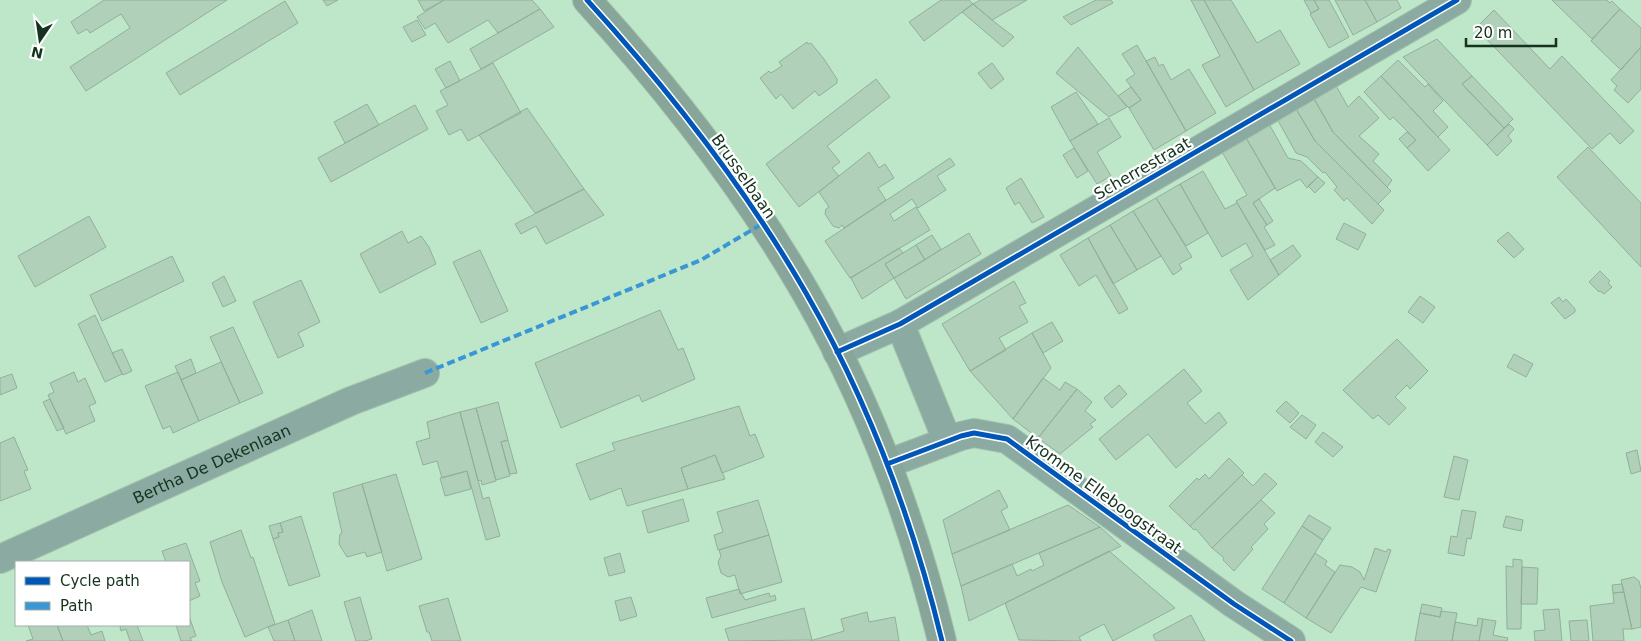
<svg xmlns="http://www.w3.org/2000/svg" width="1641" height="641" viewBox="0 0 1641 641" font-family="'DejaVu Sans',sans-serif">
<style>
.building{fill:#b1d0b9;stroke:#90b099}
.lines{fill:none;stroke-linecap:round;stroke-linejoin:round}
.minor-casing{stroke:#a3c2ac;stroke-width:30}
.major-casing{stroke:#a3c2ac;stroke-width:30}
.minor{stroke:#8baaa2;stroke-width:28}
.major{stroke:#87a599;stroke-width:28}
.quiet{stroke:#3997d5;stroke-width:4;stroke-dasharray:8 4;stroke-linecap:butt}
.cycleway-casing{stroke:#fff;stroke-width:8}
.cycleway{stroke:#0057b8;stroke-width:5}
.labels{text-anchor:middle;stroke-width:4.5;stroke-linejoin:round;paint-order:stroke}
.street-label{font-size:16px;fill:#15331f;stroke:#fff}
</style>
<rect width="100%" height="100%" fill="#bee6c9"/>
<!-- building -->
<path class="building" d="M104 0H227L86 91 70 67 130 28 121 14 90 33 87 29 78 34 71 22Z
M323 0H338L327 6Z
M418 0H444L424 11Z
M444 0H532L540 9 498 33 488 20 448 43 435 23 425 29 417 17Z
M941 0H969L973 4 924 41 909 22Z
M980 0H1027L992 20 973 4Z
M1096 0H1111L1113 3 1071 25 1063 17Z
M1191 0H1204L1254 90 1226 107 1202 65 1220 56Z
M1204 0H1231L1257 43 1280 30 1300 64 1254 90Z
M1304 0H1314L1319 9 1311 13Z
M1314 0H1329L1349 37 1329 48 1310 14 1319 9Z
M1335 0H1365L1377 22 1353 35Z
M1365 0H1397L1401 8 1377 22Z
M1552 0H1607L1610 3 1612 1 1620 9 1592 39Z
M285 1 298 23 180 95 166 73Z
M973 4 992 20 1014 37 1003 47 962 12Z
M540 9 554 27 481 69 470 49Z
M1620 9 1641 28V47L1621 70 1591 41Z
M1494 10 1550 69 1562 56 1634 131 1620 144 1610 133 1592 149 1476 28Z
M417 20 426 35 412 42 403 27Z
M1437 39 1472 76 1462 84 1504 128 1487 145 1403 57Z
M807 42 808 44 811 43 824 59 837 79V83L819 96 815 91 793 109 781 94 776 99 760 78 769 71 771 73 782 66 779 62Z
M1137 45 1186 131 1154 150 1129 108 1141 100 1126 80 1135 74 1122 54Z
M1078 47 1118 96 1127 107 1109 117 1056 73Z
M1641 47V89L1628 103 1614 90 1617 86 1611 80Z
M1155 57 1159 66 1163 64 1171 80 1189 69 1216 113 1186 131 1146 61Z
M1398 60 1425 87 1428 84 1443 101 1433 111 1448 127 1438 137 1381 76Z
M450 61 460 81 446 88 435 69Z
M493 63 521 113 468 141 461 129 449 135 436 111 448 105 440 91Z
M992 63 1004 79 991 89 978 73Z
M1381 76 1450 150 1428 171 1407 148 1416 140 1393 117 1390 120 1364 92Z
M1472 76 1513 119 1504 128 1462 84Z
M876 79 890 97 827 146 840 162 832 168 839 176 799 207 766 164Z
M1335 84 1348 107 1359 96 1379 118 1359 136 1379 154 1373 161 1392 180 1387 187 1333 132 1313 97Z
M1131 87 1141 100 1129 108 1118 96Z
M1076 92 1098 124 1070 141 1051 107Z
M1313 97 1333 132 1391 191 1378 204 1315 141 1295 107Z
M367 104 379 125 345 143 334 122Z
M415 105 428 129 331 182 318 158Z
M1295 107 1315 141 1384 210 1372 224 1347 198 1344 201 1334 190 1337 187 1325 172 1323 173 1307 157 1296 153 1276 117Z
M527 108 584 189 535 213 479 135Z
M1109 118 1121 137 1097 152 1111 176 1097 184 1070 141Z
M1268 122 1288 158 1301 161 1318 177 1307 188 1300 179 1277 191 1245 136Z
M1509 124 1514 129 1508 136 1512 141 1497 156 1487 145Z
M1407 132 1416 140 1407 148 1399 139Z
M1245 136 1275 188 1253 203 1267 225 1264 227 1275 245 1265 250 1236 201 1247 195 1221 150Z
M1588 147 1641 203V267L1557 177Z
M1074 148 1088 171 1077 178 1063 155Z
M869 152 879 168 885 164 894 178 878 188 886 200 844 228 842 225 839 228 833 226 825 214 826 209 829 207 819 192Z
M950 158 955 165 937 176 946 190 918 208 912 199 890 214 894 221 916 207 930 230 850 278 825 241Z
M1203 171 1225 209 1237 203 1279 275 1248 300 1230 270 1253 256 1246 243 1222 257 1180 184Z
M1318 177 1325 183 1315 193 1308 186Z
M1021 178 1044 217 1032 223 1019 202 1015 205 1006 188Z
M1180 184 1208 233 1186 246 1156 198Z
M584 189 604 215 546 244 536 226 521 234 515 224Z
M1156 198 1192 257 1179 264 1182 269 1173 275 1133 211Z
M1259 199 1273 221 1267 225 1253 203Z
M1133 211 1161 256 1137 270 1110 225Z
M89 216 106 247 35 287 18 256Z
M1344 223 1366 234 1358 250 1336 239Z
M1110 225 1137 270 1113 284 1088 238Z
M402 231 408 243 421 236 429 247 436 264 380 293 360 254Z
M1508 232 1524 249 1514 258 1497 241Z
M969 233 981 254 906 299 894 278Z
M932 235 941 249 925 260 916 245Z
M1088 238 1128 309 1119 314 1096 275 1079 286 1060 255Z
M916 245 925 260 894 278 885 264Z
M1293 245 1301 256 1279 275 1270 260Z
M899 248 903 253 885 264 894 278 862 299 851 278Z
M480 250 508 311 481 323 453 262Z
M172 256 184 281 102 321 90 295Z
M1600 271 1610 281 1608 283 1612 287 1604 294 1600 291 1599 292 1589 282Z
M224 276 236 301 223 307 212 283Z
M301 280 320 322 298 333 304 346 278 358 253 302Z
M1014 281 1026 303 1019 306 1028 322 999 338 1006 350 970 371 942 324Z
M1420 296 1435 307 1423 323 1408 312Z
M1559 297 1563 302 1566 299 1575 309V312L1565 319 1551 303Z
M660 310 678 350 683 348 695 379 642 402 639 395 561 428 535 363Z
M95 315 122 374 105 382 78 324Z
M1052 322 1063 341 1043 353 1032 333Z
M233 327 263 393 240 403 210 337Z
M1032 333 1051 368 1013 419 970 371Z
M1397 339 1428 371 1410 389 1407 385 1395 397 1406 408 1389 425 1378 415 1373 419 1343 390Z
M122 349 132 371 123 375 112 353Z
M1514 354 1533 364 1526 377 1507 367Z
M191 359 196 373 181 380 175 366Z
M221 362 240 403 199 421 181 380Z
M1184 369 1202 391 1187 403 1205 424 1219 412 1227 423 1176 468 1148 434 1116 460 1099 439Z
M74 372 78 382 85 378 96 403 89 406 95 421 66 434 48 395 54 392 50 383Z
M178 372 199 421 173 433 170 426 163 429 145 386Z
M12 374 17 388 0 395V378Z
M1043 378 1060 390 1065 382 1077 389 1038 438 1013 419Z
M1119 385 1127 394 1112 408 1104 398Z
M1077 389 1092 402 1085 411 1096 420 1090 424 1093 427 1060 454 1038 438Z
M50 399 64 428 57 431 43 402Z
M1286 401 1299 413 1290 423 1276 411Z
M498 402 508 440 501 442 510 476 496 480 476 408Z
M739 406 750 436 755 434 764 457 722 473 715 455 681 468 688 489 627 506 621 488 590 500 576 464 615 450 612 443Z
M476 408 496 481 482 485 481 480 478 481 460 412Z
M460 412 483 499 489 497 500 536 486 540 467 471 442 478 437 461 423 465 416 442 430 438 427 422Z
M1302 415 1316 425 1306 439 1290 427Z
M1323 432 1343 447 1333 457 1315 442Z
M14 437 28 470 24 471 31 489 0 501V443Z
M508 440 517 473 510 474 501 442Z
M1637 450 1641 471 1631 474 1626 453Z
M715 455 725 479 688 489 681 468Z
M1454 456 1468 460 1459 500 1444 497Z
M1229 458 1244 473 1190 526 1169 506 1197 478 1199 480 1205 474 1209 479Z
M467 471 471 489 445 496 440 478Z
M1265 473 1277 484 1212 548 1196 529 1194 530 1190 526 1242 475 1253 486Z
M396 474 422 559 387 571 362 484Z
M362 484 382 552 367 557 365 552 347 557 339 544 340 534 342 533 333 493Z
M999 490 1008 507 1001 511 1010 530 952 554 943 520Z
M683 499 689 521 648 533 642 511Z
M758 500 769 535 718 550 714 535 723 532 717 512Z
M1261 500 1275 513 1264 524 1268 529 1251 547 1253 549 1234 571 1223 560 1224 558 1212 548Z
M1068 505 1100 527 961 586 952 554Z
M1462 510 1476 512 1471 539 1467 538 1464 556 1448 553 1451 536 1457 537Z
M1309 515 1331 528 1323 540 1302 526Z
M301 516 320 576 289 586 273 539 279 537 278 533 283 532 280 523Z
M1506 516 1523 520 1521 531 1503 527Z
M280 523 283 532 278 533 279 537 273 539 269 526Z
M1302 526 1323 540 1284 603 1262 589Z
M1100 527 1121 546 969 621 961 586 1012 564 1017 576 1031 569 1032 571 1044 565 1039 553Z
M241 530 251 558 253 557 275 624 245 637 222 582 210 542Z
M769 535 782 582 740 594 735 575 728 577 721 573 718 562 721 556 719 550Z
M186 543 200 581 195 583 200 596 189 601V562H166L162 551Z
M1375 548 1386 552 1388 549 1391 550 1376 592 1361 587 1331 633 1306 618 1340 565 1352 567 1360 572 1364 580Z
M1109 551 1175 608 1113 641 1104 624 1079 637 1081 641 1019 640 1005 603Z
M620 553 625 572 609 576 604 558Z
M1315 553 1327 561 1325 565 1335 572 1306 618 1284 603Z
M1513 559 1522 560 1521 629H1507L1506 566 1513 567Z
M1522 567 1538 568 1537 604H1521Z
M1634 577 1639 581 1641 589V627L1632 629 1621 580Z
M1622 584 1624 592 1613 593 1612 585Z
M739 589 745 600 769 593 770 597 775 595 776 600 712 618 706 598Z
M1624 592 1632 629H1623L1624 641H1593L1590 606 1614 603 1613 593Z
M360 597 372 639 365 641H356L344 602Z
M631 597 637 616 620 621 615 601Z
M448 598 461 641H432L429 632H427L419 606Z
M1422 604 1442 608 1440 617 1420 613Z
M804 608 812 640 729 641 725 629Z
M1559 609 1562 641H1535L1534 631 1545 630 1543 610Z
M312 610 322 641H295L288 620Z
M1441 611 1457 613 1452 641H1415L1420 613 1440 617Z
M867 612 869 622 895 617 899 641H810L844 631 841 619Z
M1191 615 1205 641H1156L1153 635Z
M189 616 196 636 190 638 192 641H181L176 625H189Z
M1478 618 1483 619 1479 641H1452L1455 622 1477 626Z
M1483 619 1496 621 1493 635 1508 638 1507 641H1479Z
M288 620 295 641H274L268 627Z
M1587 620 1589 641H1571L1569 621Z
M28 625H57L63 641H26L33 639Z
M57 625H87L91 635 102 631 105 641H63Z
M124 625H137L143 641H130L126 629 121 631 120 627Z"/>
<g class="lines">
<!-- minor casing -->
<g class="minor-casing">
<g id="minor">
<path d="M900 324 947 440"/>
<path d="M837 352 900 324 1457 0"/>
<path d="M887 464 961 436 974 433 1007 439 1234 604 1291 641"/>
<path id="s1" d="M0 559 351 401 425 373"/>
</g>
</g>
<!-- major casing -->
<g class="major-casing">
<path id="major" d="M587 0C669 90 745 187 806 293 868 401 913 521 942 641"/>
</g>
<!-- minor -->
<use href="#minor" class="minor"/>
<!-- major -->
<use href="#major" class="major"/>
<!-- quiet -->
<path class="quiet" d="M425 373 701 260 762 224"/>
<!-- cycleway casing -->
<g class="cycleway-casing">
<path id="cycleway" d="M587 0C669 90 745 187 806 293 868 401 913 521 942 641
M837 352 900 324 1457 0
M887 464 961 436 974 433 1007 439 1234 604 1291 641"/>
</g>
<!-- cycleway -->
<use href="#cycleway" class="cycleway"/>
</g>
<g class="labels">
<!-- street labels -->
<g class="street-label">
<text transform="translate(1142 168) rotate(-30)" y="6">Scherrestraat</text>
<text transform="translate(744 176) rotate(55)" y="6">Brusselbaan</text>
<text dy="6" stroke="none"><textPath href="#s1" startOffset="232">Bertha De Dekenlaan</textPath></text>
<text transform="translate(1104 494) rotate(36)" y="6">Kromme Elleboogstraat</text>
</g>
</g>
<!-- legend -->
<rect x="15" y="561" width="175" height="65" fill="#ffffff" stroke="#a1ada5"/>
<rect x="25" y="577" width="25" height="8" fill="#0057b8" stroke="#a1ada5"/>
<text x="60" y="586" font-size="15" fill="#15331f">Cycle path</text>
<rect x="25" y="602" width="25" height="8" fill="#3997d5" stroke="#a1ada5"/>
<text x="60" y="611" font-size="15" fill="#15331f">Path</text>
<!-- north arrow -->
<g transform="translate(40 40) rotate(193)" stroke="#ffffff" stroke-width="4" paint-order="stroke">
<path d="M0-4L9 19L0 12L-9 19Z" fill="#15331f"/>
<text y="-8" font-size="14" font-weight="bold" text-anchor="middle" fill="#15331f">N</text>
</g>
<!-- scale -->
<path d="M1466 38v8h90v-8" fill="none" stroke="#15331f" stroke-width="2.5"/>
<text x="1474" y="38" font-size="15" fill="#15331f" stroke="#ffffff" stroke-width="4" paint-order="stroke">20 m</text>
</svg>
